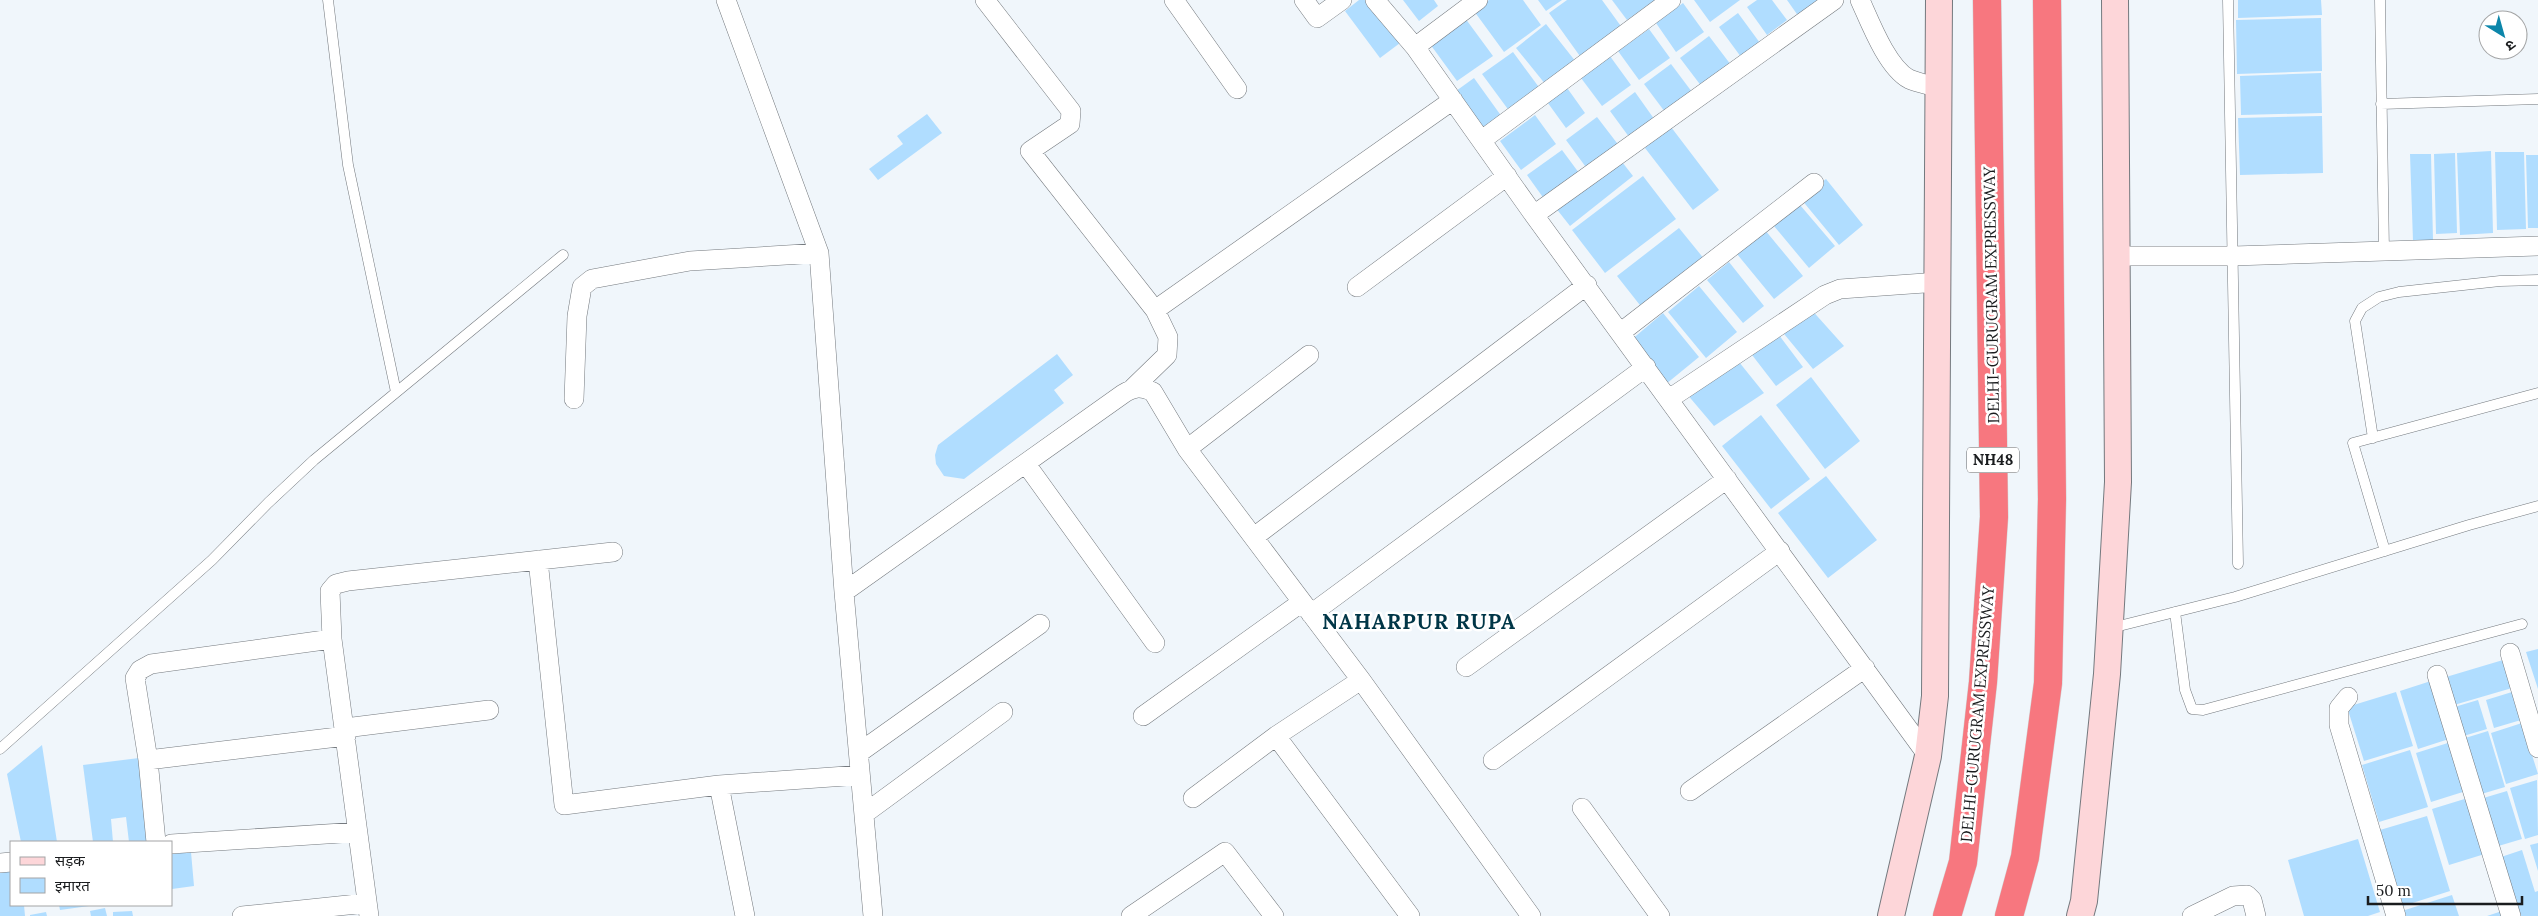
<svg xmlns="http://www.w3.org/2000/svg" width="2538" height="916" viewBox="0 0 2538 916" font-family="Lora,'Noto Sans Devanagari',serif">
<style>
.building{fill:#b0ddff}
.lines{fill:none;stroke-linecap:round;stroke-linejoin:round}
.service-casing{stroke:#74797e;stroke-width:11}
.minor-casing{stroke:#74797e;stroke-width:20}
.secondary-casing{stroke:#74797e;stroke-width:28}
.motorway-casing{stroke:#d1d2d2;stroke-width:29}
.service{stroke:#fff;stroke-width:10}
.minor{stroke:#fff;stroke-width:19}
.secondary{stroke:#fdd6d9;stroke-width:26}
.motorway{stroke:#f7777f;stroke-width:28}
.labels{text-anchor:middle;stroke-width:5;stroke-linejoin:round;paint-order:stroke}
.shield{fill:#fff;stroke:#5f6062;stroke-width:1}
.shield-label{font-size:15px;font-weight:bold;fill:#1a1c1e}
.street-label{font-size:16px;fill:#1a1c1e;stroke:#fff}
.district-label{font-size:21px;font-weight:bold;letter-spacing:1px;fill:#003647;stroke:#fff}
</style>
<rect width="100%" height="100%" fill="#f0f6fb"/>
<!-- building -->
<path class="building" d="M1359 0H1368L1400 43 1380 58 1345 11Z
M1403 0H1434L1438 6 1419 21Z
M1489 0H1523L1541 25 1504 52 1474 11Z
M1538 0H1562L1546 11Z
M1567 0H1602L1623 29 1582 59 1549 13Z
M1612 0H1655L1627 20Z
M1694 0H1740L1710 22Z
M1757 0H1772L1787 20 1767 35 1747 7Z
M1787 0H1822L1799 17Z
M2238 0H2321L2322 15 2238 18Z
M1683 3 1704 32 1676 52 1656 23Z
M1738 13 1760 43 1741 57 1719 27Z
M1465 18 1493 56 1457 81 1430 44Z
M2321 18 2322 71 2237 74 2236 20Z
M1546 24 1576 62 1546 85 1516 48Z
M1649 29 1670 58 1639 80 1618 51Z
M1709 36 1731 65 1702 87 1680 58Z
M1513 52 1541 90 1510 112 1482 74Z
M1607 52 1631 85 1602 106 1578 74Z
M1671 64 1695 96 1668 116 1644 84Z
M2321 73 2322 113 2241 115 2240 76Z
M1474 78 1502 117 1484 130 1456 91Z
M1565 85 1585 113 1566 128 1545 99Z
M1635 92 1657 123 1632 141 1610 111Z
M927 114 942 133 878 180 869 169 903 144 897 136Z
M1535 115 1556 144 1521 170 1500 141Z
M2322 116 2323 173 2240 175 2238 118Z
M1597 117 1620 147 1588 170 1566 140Z
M1671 127 1719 190 1693 210 1645 148Z
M1562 150 1582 177 1547 203 1527 175Z
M2491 151 2493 233 2460 235 2457 153Z
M2495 152H2524L2526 229 2497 230Z
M2455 153 2457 233 2436 234 2434 154Z
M2410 154H2431L2433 240 2413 241Z
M2526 155H2538V228H2528Z
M1619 158 1633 176 1570 226 1555 207Z
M1643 176 1676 219 1605 273 1572 230Z
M1826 179 1863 225 1839 245 1801 199Z
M1800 205 1835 246 1809 268 1774 226Z
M1679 228 1705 260 1643 309 1617 276Z
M1765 230 1803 276 1774 299 1737 254Z
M1729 262 1764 306 1743 323 1707 280Z
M1699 286 1737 332 1706 358 1668 312Z
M1809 307 1844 346 1813 369 1780 329Z
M1663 313 1699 357 1666 384 1630 341Z
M1776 331 1803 367 1776 386 1749 351Z
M1057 354 1073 375 1054 390 1064 403 964 479 944 476 936 464 935 455 938 445Z
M1739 362 1764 393 1714 426 1686 393Z
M1811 377 1860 441 1825 469 1776 405Z
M1761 415 1810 479 1771 509 1722 446Z
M1826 476 1877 540 1828 578 1778 513Z
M2538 649V689L2526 652Z
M2503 660 2512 688 2454 705 2446 677Z
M2434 680 2452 738 2418 749 2400 691Z
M2396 692 2413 746 2364 761 2347 707Z
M2512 692 2521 720 2494 728 2486 700Z
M2478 700 2487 729 2460 737 2451 708Z
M2522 723 2538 774 2506 784 2491 733Z
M2488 731 2505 787 2478 795 2462 739Z
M2451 742 2466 791 2431 802 2416 753Z
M42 745 57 842H21L7 774Z
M2410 750 2428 807 2379 822 2362 765Z
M139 758 149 842H129L126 817 111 819 113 842H93L83 765Z
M2537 780 2538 835 2525 839 2510 788Z
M2507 791 2522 839 2495 847 2480 799Z
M2471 797 2488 853 2449 865 2432 809Z
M2427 816 2450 891 2403 906 2380 830Z
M2358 839 2380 912 2368 916H2304L2288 860Z
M2538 843V871L2530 845Z
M2522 850 2535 892 2538 891V916H2515L2495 859Z
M191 852 194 886 172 889 171 854Z
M11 870V905H24L25 916H0V871Z
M2452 895 2459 916H2404L2402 911Z
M59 905H89V906L60 910Z
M105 908 107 916H91L90 911Z
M132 911 133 916H113V912Z
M2502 911 2503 916H2487Z
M46 912 47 916H30V915Z"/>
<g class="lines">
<!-- service casing -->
<g class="service-casing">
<path id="service" d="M328 0 348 165 396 392
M2228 0 2238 564
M2380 0 2384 251
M2381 104 2538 99
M2373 438 2355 321 2362 308 2379 297 2399 292 2500 281 2538 280
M2385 551 2353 443 2538 393
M2175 612 2185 690 2192 709 2203 710 2522 624
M2111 628 2235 597 2469 525 2538 506
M0 749 212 560 268 503 314 460 563 255"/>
</g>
<!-- minor casing -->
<g class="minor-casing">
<path id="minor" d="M726 0 819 253 844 592 873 916
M985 0 1071 111 1070 124 1030 151 1155 310 1168 337 1167 355 1133 388
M1174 0 1237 89
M1304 0 1317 18 1342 0
M1375 0 1415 47 1534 215 1928 756
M1860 0C1870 22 1887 67 1909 79 1918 83 1930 85 1939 88
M1415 47 1478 0
M1482 140 1671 0
M1534 215 1834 0
M2117 256H2233L2538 246
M1357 287 1507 176
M1155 310 1453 100
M1620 333 1814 183
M574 399 577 316 582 287 592 279 690 261 819 253
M1669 399 1825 295 1840 289 1939 282
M1187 449 1309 355
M1026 464 1155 643
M1254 537 1587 285
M538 560 564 805 719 785 860 775
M844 592 1123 394C1134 387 1141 386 1153 392L1187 449 1361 680 1531 916
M1311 614 1646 367
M2510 653 2538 748
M1466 667 1727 479
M2437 675 2511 916
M2348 697 2339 708V725L2396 916
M1143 716 1302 602
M345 728 489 710
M1276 736 1410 916
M860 752 1040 624
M148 760 346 736
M1493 760 1780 551
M719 785 745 916
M1690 791 1865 668
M1193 798 1276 736 1361 680
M1582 808 1660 916
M864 814 1003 712
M156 842 148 760 135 678 140 670 151 664 332 639
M171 844 357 832
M0 863 11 862
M242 916 367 903
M369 916 332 639 330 591 336 584 348 581 613 552
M1131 916 1225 852 1274 916
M2192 916 2233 896 2247 895 2252 900 2256 916"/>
</g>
<!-- secondary casing -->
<g class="secondary-casing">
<path id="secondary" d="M1891 916 1928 756 1935 696 1939 0
M2080 916 2084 901 2107 674 2118 482 2115 0"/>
</g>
<!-- motorway casing -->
<g class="motorway-casing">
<path id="motorway" d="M1947 916 1963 862 1983 682 1994 517 1987 0
M2009 916 2025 857 2048 683 2052 499 2047 0"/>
</g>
<!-- service -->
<use href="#service" class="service"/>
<!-- minor -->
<use href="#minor" class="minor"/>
<!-- secondary -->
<use href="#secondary" class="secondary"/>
<!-- motorway -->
<use href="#motorway" class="motorway"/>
</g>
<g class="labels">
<!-- shield labels -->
<rect class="shield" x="1967" y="447.5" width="52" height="25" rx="4"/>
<g class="shield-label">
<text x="1993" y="465">NH48</text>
</g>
<!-- street labels -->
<g class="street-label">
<text transform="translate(1991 295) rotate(-91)" y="6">DELHI-GURUGRAM EXPRESSWAY</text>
<text transform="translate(1977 714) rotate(-85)" y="6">DELHI-GURUGRAM EXPRESSWAY</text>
</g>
<!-- district labels -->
<g class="district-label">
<text x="1419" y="629">NAHARPUR RUPA</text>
</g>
</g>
<!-- legend -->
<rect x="10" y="841" width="162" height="65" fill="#ffffff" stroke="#a3a4a5"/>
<rect x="20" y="857" width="25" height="8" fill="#fdd6d9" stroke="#a3a4a5"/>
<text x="55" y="866" font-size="15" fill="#1a1c1e">सड़क</text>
<rect x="20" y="878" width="25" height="15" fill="#b0ddff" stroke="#a3a4a5"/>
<text x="55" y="891" font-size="15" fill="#1a1c1e">इमारत</text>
<!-- north arrow -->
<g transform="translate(2503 35) rotate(143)"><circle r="24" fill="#ffffff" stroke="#a3a4a5"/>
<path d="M0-4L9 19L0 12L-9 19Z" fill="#0c86aa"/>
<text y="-8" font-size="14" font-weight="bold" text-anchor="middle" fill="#1a1c1e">उ</text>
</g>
<!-- scale -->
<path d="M2368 896v8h154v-8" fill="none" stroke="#1a1c1e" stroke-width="2.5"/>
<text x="2376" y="896" font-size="15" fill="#1a1c1e" stroke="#ffffff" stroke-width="4" paint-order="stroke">50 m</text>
</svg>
